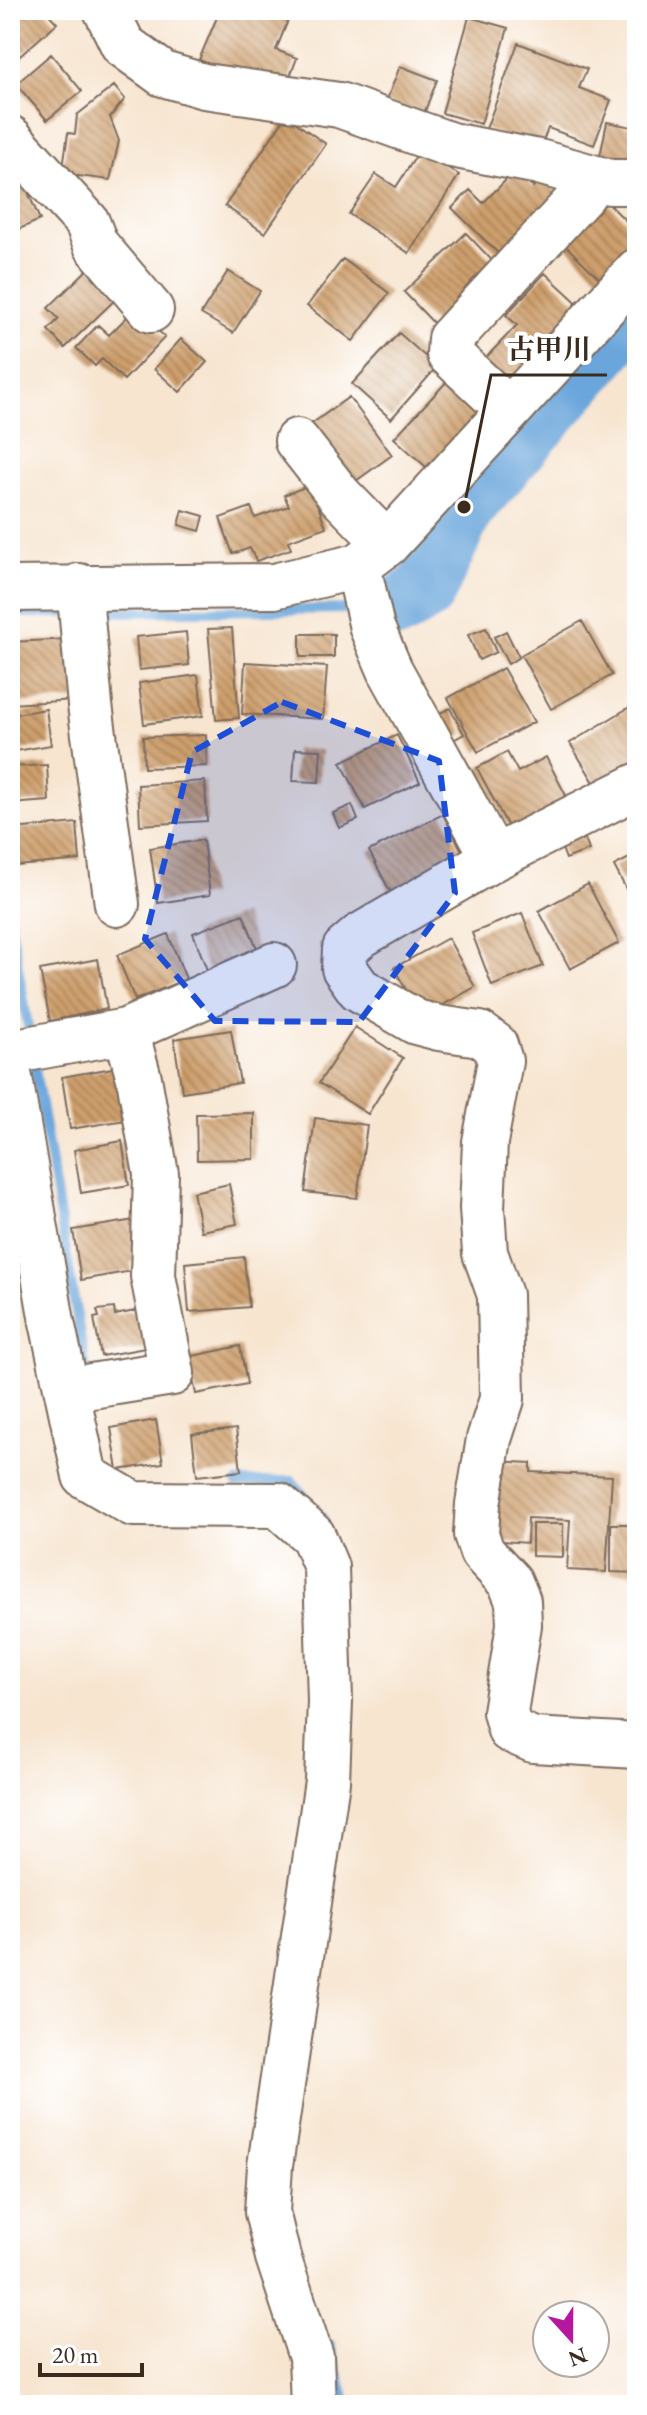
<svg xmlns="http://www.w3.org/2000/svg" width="647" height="2415" viewBox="0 0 647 2415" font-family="'EB Garamond','Noto Serif JP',serif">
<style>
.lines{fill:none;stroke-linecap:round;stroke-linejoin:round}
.stream{stroke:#6ba6db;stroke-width:10}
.river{stroke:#6ba6db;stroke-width:62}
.building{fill:url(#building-back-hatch)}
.minor-casing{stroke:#7d6b5c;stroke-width:48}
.minor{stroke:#fff;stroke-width:44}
.marked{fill:#1d4ed8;fill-opacity:0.2;stroke:#1d4ed8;stroke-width:6;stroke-dasharray:16 10;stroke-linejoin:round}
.leader{fill:none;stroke:#3b2a1e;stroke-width:3}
.callout-dot{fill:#3b2a1e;stroke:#fff;stroke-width:3}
.callout-label{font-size:28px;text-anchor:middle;font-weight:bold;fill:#3b2a1e;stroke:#fff;stroke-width:8;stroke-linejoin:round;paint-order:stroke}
</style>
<defs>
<pattern id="building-back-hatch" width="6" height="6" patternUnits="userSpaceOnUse" patternTransform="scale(2)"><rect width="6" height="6" fill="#ce9f6d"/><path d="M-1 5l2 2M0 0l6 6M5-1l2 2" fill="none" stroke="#a88259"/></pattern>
</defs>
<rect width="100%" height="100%" fill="#fff"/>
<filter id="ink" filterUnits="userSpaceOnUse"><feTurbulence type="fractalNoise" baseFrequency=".0125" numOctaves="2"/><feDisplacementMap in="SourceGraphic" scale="16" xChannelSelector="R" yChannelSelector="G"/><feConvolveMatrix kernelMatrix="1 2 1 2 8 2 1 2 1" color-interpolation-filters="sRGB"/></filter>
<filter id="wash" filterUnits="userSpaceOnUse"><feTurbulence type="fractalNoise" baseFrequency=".006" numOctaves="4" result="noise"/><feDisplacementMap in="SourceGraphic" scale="32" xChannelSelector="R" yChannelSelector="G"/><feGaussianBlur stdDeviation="1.8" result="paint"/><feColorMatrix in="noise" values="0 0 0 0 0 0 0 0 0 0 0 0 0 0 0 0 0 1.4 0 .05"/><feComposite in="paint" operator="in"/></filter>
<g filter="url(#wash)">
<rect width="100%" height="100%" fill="#f7e5d0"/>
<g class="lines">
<!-- stream -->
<path class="stream" d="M92 612 356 609
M10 613H72
M10 920 30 1037
M33 1057 87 1376
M237 1483 292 1481 323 1519
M330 2345 347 2405"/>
<!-- river -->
<path class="river" d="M397 608 425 591 464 507 637 309"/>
</g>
<g id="blocks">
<!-- building -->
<path class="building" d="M29 10H45L57 23 10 65V27Z
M220 10H269L289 18 276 50 297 58 285 89 241 77 199 60Z
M469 17 508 28 481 124 442 113Z
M518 43 587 69 579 88 611 100 594 145 548 128 540 149 486 129Z
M51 54 82 91 47 120 16 84Z
M400 66 437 80 423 116 386 102Z
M114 86 125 99 110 117 119 141 110 180 62 174 68 133 75 134 77 115Z
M286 116 326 144 265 233 225 206Z
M607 122 637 128 629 172 598 166Z
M420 150 459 175 409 253 349 214 376 174 396 187Z
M516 170 533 187 543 177 563 197 503 258 452 208 470 190 483 203Z
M21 176 40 220 10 233V180Z
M607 202 637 232V245L602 281 565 245Z
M466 233 504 273 441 331 404 292Z
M343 259 389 293 353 341 307 306Z
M92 265 121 294 65 348 48 330 59 319 48 308Z
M228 271 260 291 233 333 201 314Z
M545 273 585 310 507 395 477 367 517 325 506 315Z
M135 309 165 337 124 380 102 359 95 366 76 348 98 325 109 335Z
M399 333 437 367 391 419 352 384Z
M181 339 207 362 180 392 154 369Z
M452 376 493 413 436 476 394 438Z
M349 397 392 455 346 488 303 430Z
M310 485 326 527 288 541 291 549 256 561 250 548 233 554 220 518 251 507 255 518 289 506 284 495Z
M183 510 204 516 200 531 179 525Z
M582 621 612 675 551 709 521 655Z
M232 628 239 718 216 720 208 629Z
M486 628 496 652 479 660 468 635Z
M506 631 519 657 508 664 494 637Z
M186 632 189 665 139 670 136 637Z
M300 634H334V657H300Z
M72 639 75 700 10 704V642Z
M245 662 327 667 323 719 242 714Z
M503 668 534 722 478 752 448 698Z
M198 675 203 716 144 724 139 683Z
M633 705 637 711V765L598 789 570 743Z
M450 708 464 734 446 744 432 717Z
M46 709 51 745 10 752V715Z
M206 735 207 766 144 768 143 737Z
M397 735 420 782 365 809 341 762Z
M295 749 321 750 319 782 293 781Z
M507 752 518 772 546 757 573 809 515 840 477 768Z
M47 765 49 801 10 804V767Z
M205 781 207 821 140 825 138 785Z
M352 805 358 820 339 828 333 813Z
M443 814 470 867 397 905 369 851Z
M77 823 80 860 17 866 13 829Z
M583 834 589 850 566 859 560 843Z
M203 840 210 895 158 903 150 848Z
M637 854V910L614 866Z
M588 884 619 943 570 969 539 911Z
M522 913 543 966 492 986 472 933Z
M243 914 258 951 207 970 193 933Z
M168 934 186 979 135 1000 117 955Z
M448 938 475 987 421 1017 394 968Z
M98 959 107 1009 50 1021 40 970Z
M355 1027 403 1058 368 1114 319 1083Z
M231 1030 240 1083 182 1092 174 1039Z
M118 1067 126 1120 70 1129 62 1077Z
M254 1113V1159L197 1160 196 1114Z
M315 1118 367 1125 357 1198 305 1192Z
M122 1141 129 1185 81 1193 74 1150Z
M229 1184 237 1224 201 1231 193 1192Z
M135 1220 142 1260 131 1262 132 1271 81 1280 73 1230Z
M244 1257 249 1307 189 1312 185 1263Z
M114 1308 115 1315 145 1309 151 1347 101 1356 94 1318 99 1317 97 1310Z
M240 1346 247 1384 196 1394 188 1357Z
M156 1420 163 1463 118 1470 111 1428Z
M236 1429 241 1471 197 1476 192 1434Z
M494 1461 531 1463V1472L612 1476 606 1572 567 1570 570 1520 528 1518 527 1543 490 1540Z
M532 1524H563V1557L532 1556Z
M611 1524H637V1573L611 1572Z"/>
</g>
</g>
<g filter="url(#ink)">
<use href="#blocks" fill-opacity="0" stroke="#7d6b5c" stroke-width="2"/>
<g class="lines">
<!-- minor casing -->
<g class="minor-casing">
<path id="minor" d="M106 10 123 45 163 74 204 86 339 105 451 145 539 162 610 182H637
M10 138 87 222 96 245 151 310
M509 410 449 354 450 339 585 192 589 176
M297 441 340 496 387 544
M358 566 372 628 390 670 494 858 360 936 345 949 344 968 359 989 416 1022 439 1028 480 1034 495 1045 500 1061 485 1142 482 1208 485 1253 500 1295 502 1399 489 1439 478 1504 476 1534 482 1552 510 1582 518 1601 519 1625 505 1712 510 1730 533 1740 637 1746
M79 586 90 705 117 904
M10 589 274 586 358 566 387 544 637 271
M494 858 637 786
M10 1052 126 1031 274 965
M10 1078 52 1322 85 1476 133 1504 278 1505 313 1536 326 1567 330 1701 327 1781 270 2166 267 2212 278 2257 311 2357 313 2405
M67 1390 172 1373 153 1276 156 1174 139 1078 126 1031"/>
</g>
<!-- minor -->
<use href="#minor" class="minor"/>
</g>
</g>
<!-- marked area -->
<path class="marked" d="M282 702 439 761 455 893 359 1022 215 1021 145 939 192 752Z"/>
<!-- callouts -->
<path class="leader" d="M464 507L491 375H607"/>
<circle class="callout-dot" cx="464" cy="507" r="8"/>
<g class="callout-label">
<text x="549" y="359">古甲川</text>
</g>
<!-- margin -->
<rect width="647" height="2415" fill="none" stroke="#fff" stroke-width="40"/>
<!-- north arrow -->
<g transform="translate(571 2339) rotate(159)"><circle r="38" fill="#ffffff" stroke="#b1aaa5" stroke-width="2"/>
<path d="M0-6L14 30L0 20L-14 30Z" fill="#b5179e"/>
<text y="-12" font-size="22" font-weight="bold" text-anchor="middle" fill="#3b2a1e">N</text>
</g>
<!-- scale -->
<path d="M40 2363v12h102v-12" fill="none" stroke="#3b2a1e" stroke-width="4"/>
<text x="52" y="2363" font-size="24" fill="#3b2a1e" stroke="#ffffff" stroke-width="6" paint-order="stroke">20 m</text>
</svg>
